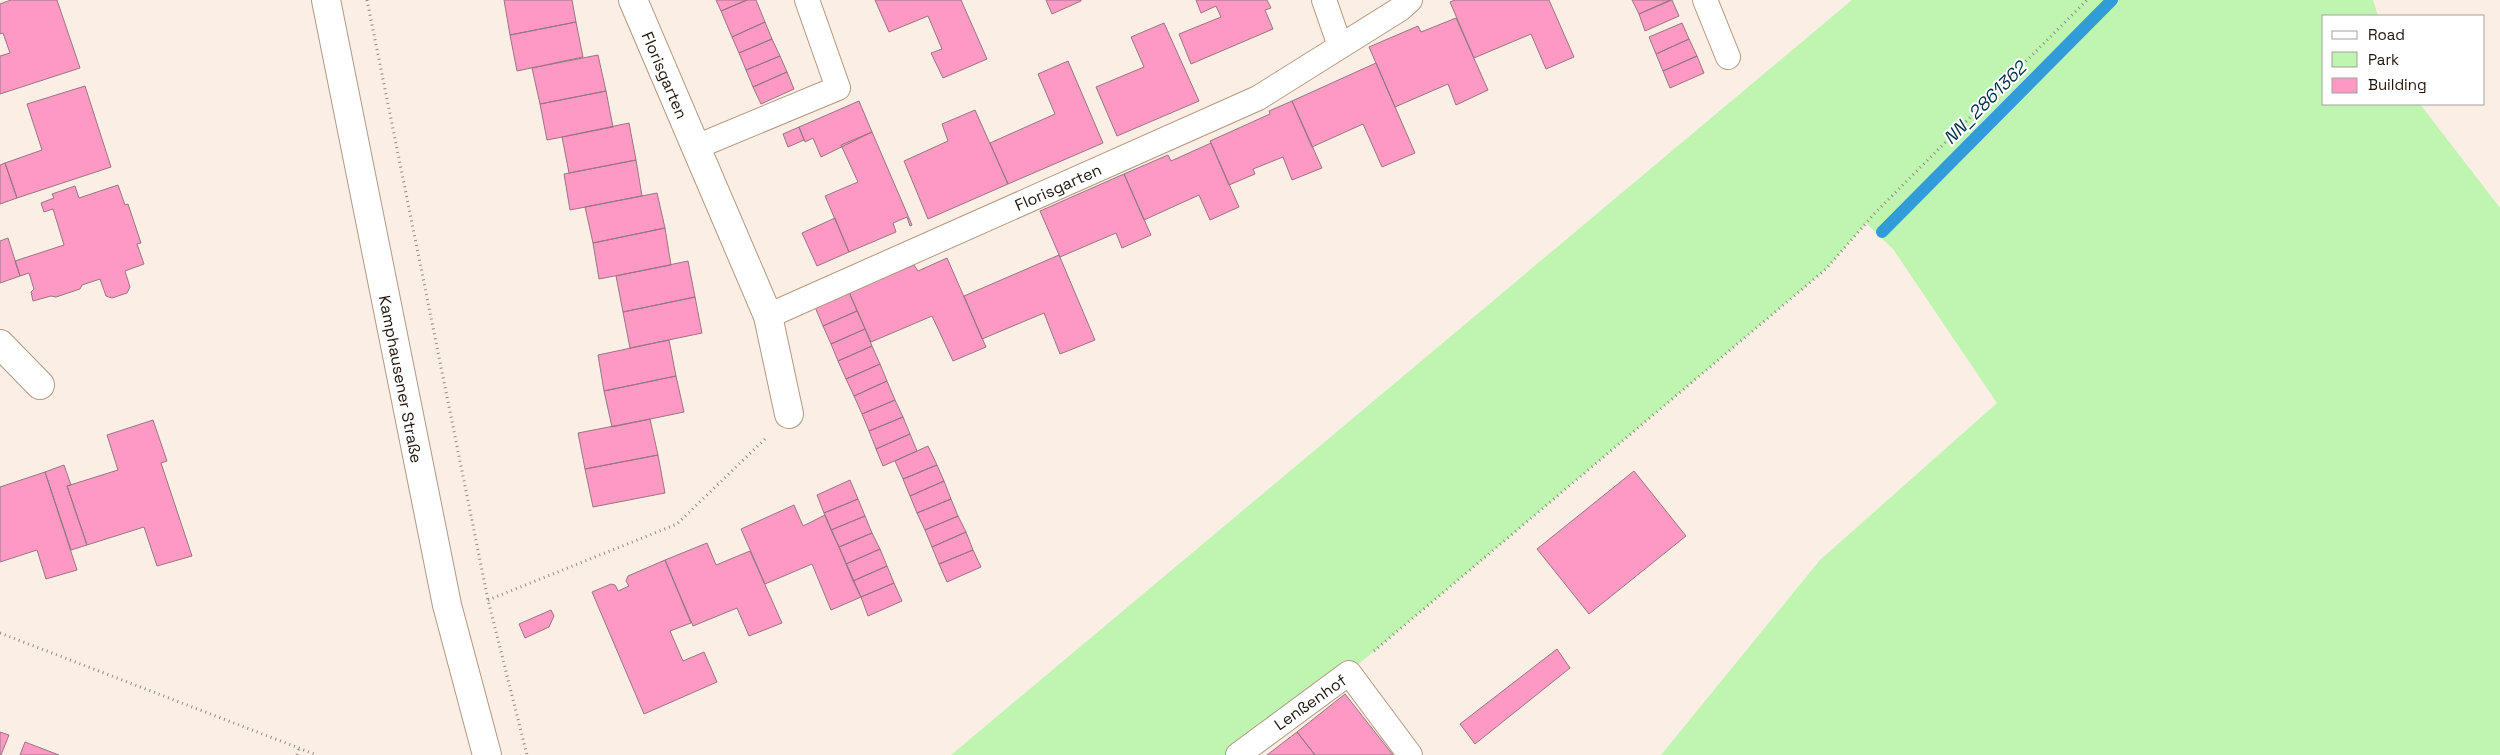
<svg xmlns="http://www.w3.org/2000/svg" width="2500" height="755" viewBox="0 0 2500 755" font-family="'Space Grotesk',sans-serif">
<style>
.green{fill:#bff4b1}
.lines{fill:none;stroke-linecap:round;stroke-linejoin:round}
.stream{stroke:#319cd8;stroke-width:12}
.building{fill:#fe99c3;stroke:#987683}
.lane-casing{stroke:#b49881;stroke-width:26}
.street-casing{stroke:#b49881;stroke-width:30}
.secondary-casing{stroke:#b49881;stroke-width:30}
.path{stroke:#968b82;stroke-width:3;stroke-dasharray:1 4;stroke-linecap:butt}
.lane{stroke:#fff;stroke-width:24}
.street{stroke:#fff;stroke-width:28}
.secondary{stroke:#fff;stroke-width:28}
.labels{text-anchor:middle;stroke-width:4;stroke-linejoin:round;paint-order:stroke}
.street-label{font-size:16px;fill:#1e140b;stroke:#fff}
.water-label{font-size:18px;font-style:italic;fill:#012f47;stroke:#fff}
</style>
<rect width="100%" height="100%" fill="#fbefe5"/>
<!-- green -->
<path class="green" d="M1852 0H2373L2378 16H2324V104H2420L2500 208V755H1661L1820 560 1997 403 1893 249 1866 223 1826 269 1360 663 1231 755H951Z"/>
<g class="lines">
<!-- stream -->
<path class="stream" d="M1882 232 2112 0"/>
</g>
<!-- building -->
<path class="building" d="M11 0H57L80 68 0 94V56L10 53 3 33 0 34V4Z
M504 0H572L576 22 510 35Z
M716 0H747L721 11Z
M747 0H756L765 22 732 37 721 11Z
M875 0H961L987 59 943 78 931 53 942 49 928 16 889 32Z
M1046 0H1081V1L1052 14Z
M1196 0H1267L1271 8 1265 10 1273 29 1191 64 1179 34 1221 17 1216 6 1201 13Z
M1455 0H1549L1574 57 1546 69 1531 34 1474 58 1450 2Z
M1632 0H1670L1639 14Z
M1672 0 1679 16 1645 31 1639 14Z
M1456 18 1488 90 1456 105 1448 84 1395 107 1369 47 1418 26 1421 32Z
M576 22 583 57 517 71 510 35Z
M765 22 772 39 739 53 732 37Z
M1164 23 1199 101 1117 136 1096 87 1144 67 1131 37Z
M1682 23 1689 39 1656 54 1649 37Z
M772 39 780 56 746 70 739 53Z
M1689 39 1697 56 1663 71 1656 54Z
M598 55 606 91 540 104 532 68Z
M780 56 787 72 753 87 746 70Z
M1697 56 1704 73 1670 88 1663 71Z
M1068 61 1103 143 1008 184 990 143 1055 114 1038 74Z
M1376 63 1415 153 1382 167 1363 124 1312 147 1292 101Z
M787 72 794 89 761 104 753 87Z
M85 86 111 167 17 198 5 163 42 150 27 104Z
M606 91 613 127 547 140 540 104Z
M859 101 872 132 821 157 813 138 805 142 799 127Z
M1292 101 1322 168 1292 180 1283 157 1253 169 1255 174 1229 185 1210 141 1270 114 1269 111Z
M975 110 1008 184 928 219 904 161 948 141 942 124Z
M629 123 636 160 569 173 562 137Z
M799 127 804 140 788 147 783 134Z
M872 132 912 225 910 226 907 217 893 223 896 232 849 252 825 196 858 182 841 145Z
M1211 143 1239 207 1210 220 1199 195 1144 220 1124 174 1168 155 1171 161Z
M636 160 642 196 570 210 564 174Z
M5 163 17 198 0 204V165Z
M1124 174 1151 235 1122 248 1116 233 1060 257 1040 211Z
M118 185 125 205 128 204 141 243 137 244 144 264 125 271 130 287 127 293 112 298 106 296 100 279 82 285 80 289 56 297 51 296 33 301 31 292 34 289 29 273 20 276 15 261 64 245 53 209 44 212 41 203 54 198 52 194 75 186 79 198Z
M657 193 665 228 593 243 585 207Z
M835 218 849 252 817 266 802 233Z
M665 228 671 265 599 279 593 243Z
M8 238 20 276 0 283V241Z
M1059 255 1095 340 1060 354 1044 313 982 339 964 296Z
M947 258 986 347 953 361 932 316 871 342 849 292 914 265 918 271Z
M688 261 695 297 623 312 616 276Z
M849 292 857 311 823 326 815 307Z
M695 297 702 333 630 348 623 312Z
M857 311 865 329 831 344 823 326Z
M865 329 872 346 838 361 831 344Z
M669 340 676 376 604 391 598 355Z
M872 346 880 364 846 379 838 361Z
M880 364 887 381 854 396 846 379Z
M676 376 684 412 612 427 604 391Z
M887 381 895 400 862 414 854 396Z
M895 400 903 417 869 431 862 414Z
M903 417 910 434 876 449 869 431Z
M650 419 658 455 585 469 578 433Z
M153 420 167 461 161 463 192 556 157 566 144 527 87 545 67 486 118 470 107 435Z
M910 434 917 451 883 466 876 449Z
M928 446 937 465 903 479 895 461Z
M658 455 665 493 593 507 585 469Z
M64 465 71 485 67 486 87 545 71 550 45 472Z
M937 465 944 481 910 496 903 479Z
M1634 471 1686 536 1589 614 1537 549Z
M45 472 77 570 46 579 37 550 0 562V487Z
M850 480 858 499 824 513 817 495Z
M944 481 951 499 917 513 910 496Z
M858 499 865 516 831 530 824 513Z
M951 499 958 516 925 530 917 513Z
M794 505 803 526 825 515 861 597 831 610 812 564 765 584 741 529Z
M865 516 872 533 839 547 831 530Z
M958 516 966 532 932 547 925 530Z
M966 532 973 550 939 564 932 547Z
M872 533 880 549 846 564 839 547Z
M707 543 716 565 750 551 782 623 749 636 737 608 693 626 665 560Z
M880 549 887 566 853 581 846 564Z
M973 550 981 567 947 582 939 564Z
M665 560 691 623 670 631 683 661 704 652 717 682 644 714 592 592 611 584 615 585 618 591 629 586 626 581 628 576Z
M887 566 894 583 861 597 853 581Z
M894 583 902 601 868 616 861 597Z
M551 610 554 616 549 627 525 638 519 624Z
M1557 649 1570 668 1475 744 1460 724Z
M1345 694 1393 755H1315L1297 732Z
M0 732 9 735 1 755H0Z
M1297 732 1315 755H1267Z
M25 742 59 755H20Z"/>
<g class="lines">
<!-- lane casing -->
<g class="lane-casing">
<path id="lane" d="M1324 0 1340 46
M1705 0 1728 57
M696 147 838 88 807 0
M768 316 1258 98 1400 9 1410 0
M1238 755 1349 673 1410 755"/>
</g>
<!-- street casing -->
<g class="street-casing">
<path id="street" d="M633 0 768 316 789 414
M0 344 40 385"/>
</g>
<!-- secondary casing -->
<g class="secondary-casing">
<path id="secondary" d="M326 0 447 605 487 755"/>
</g>
<!-- path -->
<path class="path" d="M367 0 488 600 527 755
M488 600 677 524 766 438
M0 633 317 755
M1374 651 1826 269 1874 214 2087 0
M297 755 299 749"/>
<!-- lane -->
<use href="#lane" class="lane"/>
<!-- street -->
<use href="#street" class="street"/>
<!-- secondary -->
<use href="#secondary" class="secondary"/>
</g>
<g class="labels">
<!-- street labels -->
<g class="street-label">
<text transform="translate(665 75) rotate(67)" y="6">Florisgarten</text>
<text transform="translate(1058 187) rotate(-24)" y="6">Florisgarten</text>
<text transform="translate(401 379) rotate(79)" y="6">Kamphausener Straße</text>
<text transform="translate(1310 702) rotate(-35)" y="6">Lenßenhof</text>
</g>
<!-- water labels -->
<g class="water-label">
<text transform="translate(1985 103) rotate(-45)" y="6">NN_2861362</text>
</g>
</g>
<!-- legend -->
<rect x="2322" y="15" width="162" height="90" fill="#ffffff" stroke="#a5a19d"/>
<rect x="2332" y="31" width="25" height="8" fill="#ffffff" stroke="#a5a19d"/>
<text x="2368" y="40" font-size="15" fill="#1e140b">Road</text>
<rect x="2332" y="52" width="25" height="15" fill="#bff4b1" stroke="#a5a19d"/>
<text x="2368" y="65" font-size="15" fill="#1e140b">Park</text>
<rect x="2332" y="78" width="25" height="15" fill="#fe99c3" stroke="#a5a19d"/>
<text x="2368" y="90" font-size="15" fill="#1e140b">Building</text>
</svg>
